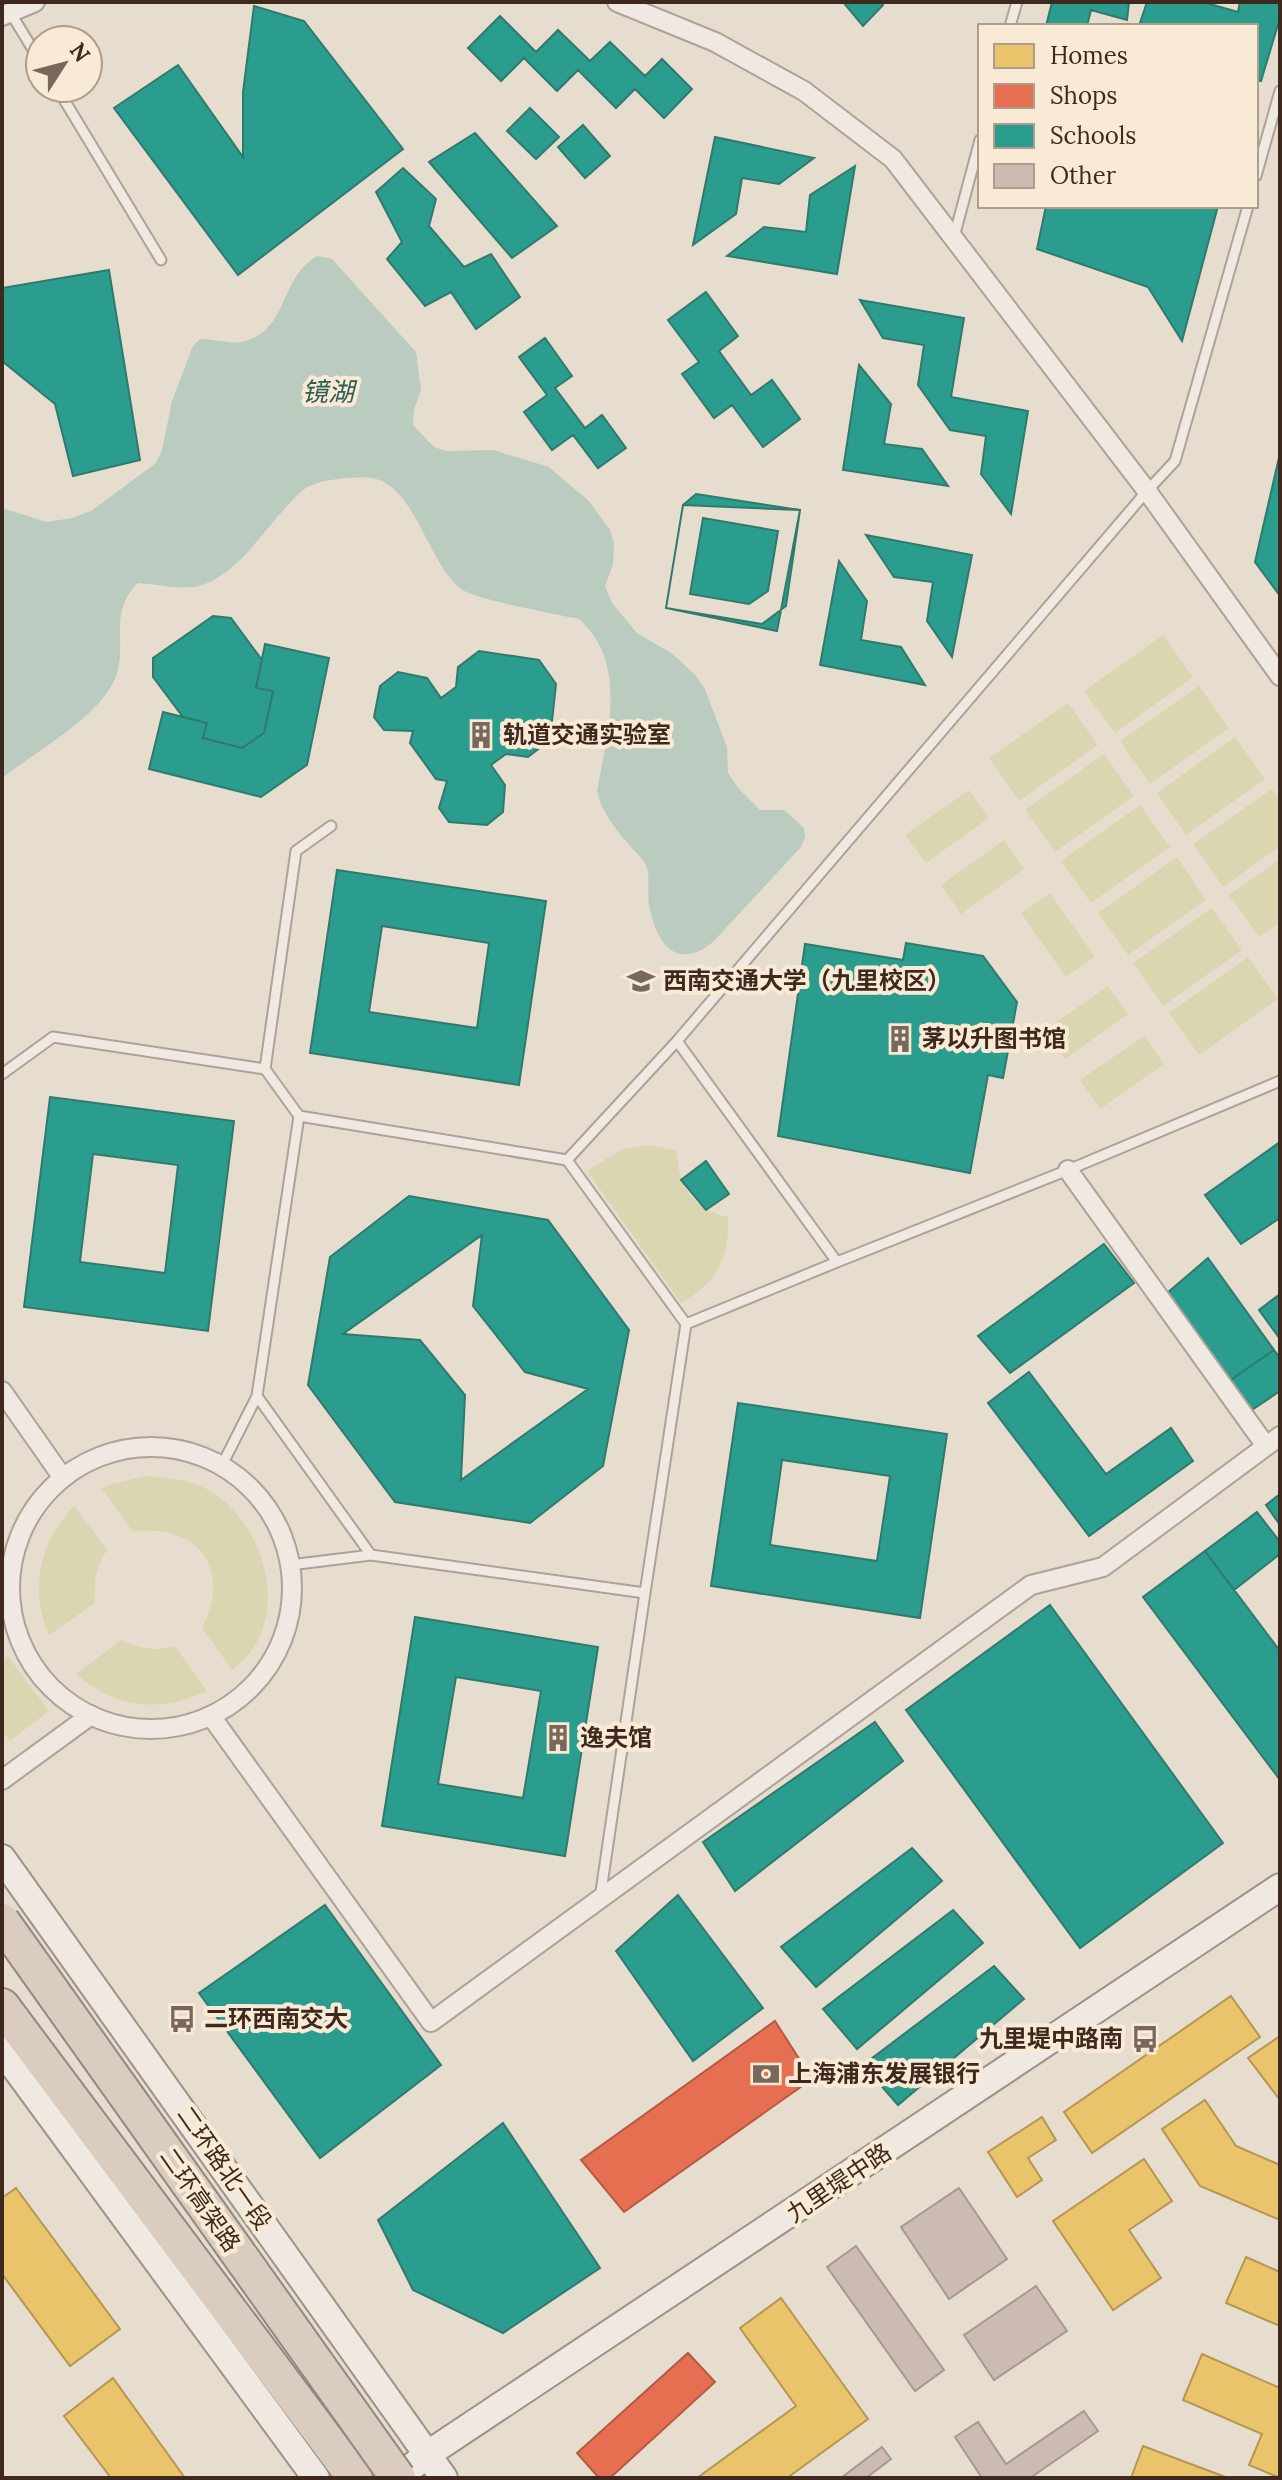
<svg xmlns="http://www.w3.org/2000/svg" width="1282" height="2480" viewBox="0 0 1282 2480" font-family="Lora,'Noto Sans SC',serif">
<style>
.green{fill:#dad6b1}
.water{fill:#baccbf}
.homes{fill:#e9c46a;stroke:#b59653;stroke-width:2}
.shops{fill:#e76f51;stroke:#b45a42;stroke-width:2}
.schools{fill:#2a9d8f;stroke:#307a6d;stroke-width:2;fill-rule:evenodd}
.building{fill:#cbbbb0;stroke:#a8988e;stroke-width:2}
.lines{fill:none;stroke-linecap:round;stroke-linejoin:round}
.lane-casing{stroke:#ada297;stroke-width:13}
.street-casing{stroke:#ada297;stroke-width:22}
.secondary-casing{stroke:#9c9288;stroke-width:30}
.highway-casing{stroke:#92887f;stroke-width:38}
.lane{stroke:#efe9e1;stroke-width:9}
.street{stroke:#efe9e1;stroke-width:18}
.secondary{stroke:#efe9e1;stroke-width:26}
.highway{stroke:#dacdc0;stroke-width:34}
.highway-bridge-casing{stroke:#92887f;stroke-width:38;stroke-linecap:butt}
.highway-bridge{stroke:#dacdc0;stroke-width:34}
.labels{text-anchor:middle;stroke-width:8;stroke-linejoin:round;paint-order:stroke}
.poi-label{font-size:24px;font-weight:bold;fill:#3d291e;stroke:#f8ead5;text-anchor:start}
.street-label{font-size:24px;fill:#3d291e;stroke:#f8ead5}
.water-label{font-size:26px;font-style:italic;fill:#2d5d54;stroke:#f8ead5}
</style>
<rect width="100%" height="100%" fill="#e7ddcf"/>
<!-- green -->
<path class="green" d="M1163 635 1193 677 1115 733 1084 691Z
M1199 686 1229 728 1150 784 1120 741Z
M1068 703 1098 745 1019 801 989 758Z
M1235 737 1265 779 1186 835 1157 793Z
M1104 754 1134 796 1055 852 1025 810Z
M1272 789 1280 800V846L1223 887 1193 844Z
M969 790 989 818 926 863 905 835Z
M1140 805 1170 847 1091 903 1061 861Z
M1004 840 1024 869 961 914 941 885Z
M1177 857 1206 900 1128 955 1098 913Z
M1280 859V923L1259 937 1229 895Z
M1050 893 1095 957 1066 977 1021 913Z
M1212 908 1242 950 1163 1006 1133 963Z
M1248 957 1278 999 1199 1055 1169 1013Z
M1108 986 1128 1014 1065 1059 1044 1031Z
M1144 1036 1164 1064 1100 1109 1080 1080Z
M650 1145 677 1151C678 1186 693 1209 728 1217 730 1257 717 1283 681 1303L587 1171 622 1149Z
M146 1476C170 1478 196 1480 216 1495 262 1528 287 1603 250 1653 245 1659 238 1665 232 1670L202 1628C232 1569 198 1523 133 1532L102 1489 107 1485Z
M74 1506 107 1550C95 1568 94 1582 95 1603L49 1635C29 1588 39 1543 74 1506Z
M121 1640C140 1648 154 1652 175 1646L207 1691C158 1713 116 1709 76 1674Z
M8 1656 49 1711 10 1741 2 1731V1661Z"/>
<!-- water -->
<path class="water" d="M317 256 332 259 416 352 421 390 414 410 413 425 434 447 446 451 493 450 549 467 589 501 610 530 614 543 613 565 605 586 612 603 637 633 673 654 696 676 705 689 727 747 728 773 738 788 760 810H784L804 828 805 837 801 847 713 942C676 972 656 943 649 905 647 893 650 879 647 868 645 861 637 854 632 848 617 831 602 814 597 791 607 733 629 664 579 619 556 614 476 600 461 589 427 562 415 485 372 478 356 476 320 479 306 488 300 491 293 500 288 505 263 531 240 570 205 584 184 592 160 584 138 583 106 614 130 646 114 681 97 718 34 753 2 778V508L47 522 72 518 91 511 156 463 162 450 172 401 193 346 200 339C215 339 231 345 245 341 290 328 278 279 317 256Z"/>
<!-- homes -->
<path class="homes" d="M1231 1996 1260 2037 1092 2153 1064 2112Z
M1280 2036V2100L1248 2058Z
M1205 2100 1236 2146 1280 2165V2220L1200 2186 1162 2129Z
M1042 2117 1056 2140 1028 2158 1042 2180 1017 2197 988 2152Z
M1144 2159 1172 2201 1129 2230 1161 2278 1113 2310 1053 2221Z
M16 2188 120 2329 70 2366 2 2274V2198Z
M1246 2257 1280 2272V2326L1226 2303Z
M781 2298 868 2419 787 2478H697L796 2406 740 2328Z
M1202 2354 1280 2388V2478L1249 2465 1262 2434 1183 2400Z
M113 2378 185 2478H111L64 2416Z
M1143 2446 1228 2478H1131Z"/>
<!-- shops -->
<path class="shops" d="M775 2021 812 2079 624 2212 581 2160Z
M688 2353 715 2382 610 2478H599L577 2453Z"/>
<!-- schools -->
<path class="schools" d="M843 2H880L883 5 863 26Z
M1052 2H1129L1127 20 1091 10 1087 26H1046Z
M1147 2H1203L1238 12 1240 2H1280V18L1261 81 1256 80V26H1139Z
M254 6 304 21 403 149 238 275 114 108 178 65 243 157V92Z
M500 16 536 52 558 30 590 61 610 42 645 76 662 59 692 89 664 118 635 89 616 108 578 70 557 91 524 58 501 81 468 48Z
M530 108 559 137 536 159 507 131Z
M583 125 610 156 585 178 558 147Z
M475 133 557 226 512 258 429 162Z
M715 137 814 158 779 184 742 178 736 214 693 245Z
M855 166 837 274 727 256 764 227 806 232 810 195Z
M403 168 436 199 429 226 464 267 491 254 520 297 476 329 451 292 425 306 387 259 402 242 376 192Z
M1046 206H1218L1182 341 1148 287 1037 249Z
M109 270 140 460 73 476 55 404 2 361V288Z
M706 292 738 336 719 351 751 395 772 380 800 419 763 447 732 405 714 418 682 374 699 362 668 320Z
M860 300 964 318 951 397 1028 411 1011 514 981 474 986 436 950 430 918 385 924 345 883 338Z
M545 338 572 376 555 388 585 428 602 415 626 448 598 468 573 435 552 450 524 412 547 395 519 357Z
M859 365 891 404 884 444 922 449 948 486 843 470Z
M1280 453V596L1255 562Z
M696 494 800 510 786 606 762 624 666 608 683 505ZM703 518 778 531 768 591 749 604 690 594Z
M683 505 800 510 777 631 666 608Z
M866 535 972 555 952 657 927 621 933 582 894 577Z
M839 561 867 601 861 640 901 647 925 685 820 665Z
M213 616 231 618 262 660 256 688 273 691 264 733 242 748 203 738 207 723 183 717 153 677V658Z
M265 644 329 658 307 765 261 797 149 769 163 712 207 723 203 738 242 748 264 733 273 691 256 688Z
M479 651 539 660 556 684 550 740 528 757 506 754 491 765 505 785 503 812 487 825 449 822 439 808 447 781 436 779 410 743 413 731 384 730 374 717 380 686 398 672 427 678 441 698 456 687 458 667Z
M337 870 546 901 519 1085 310 1053ZM382 926 489 943 477 1028 369 1012Z
M906 943 983 956 1017 1002 1003 1078 988 1075 970 1173 778 1136 805 944 903 960Z
M50 1097 234 1121 208 1331 24 1307ZM93 1154 178 1165 165 1273 80 1262Z
M1280 1142V1218L1241 1244 1205 1195Z
M706 1161 729 1194 706 1210 681 1180Z
M409 1196 548 1220 629 1330 603 1466 530 1523 395 1502 308 1385 330 1257Z
M482 1235 473 1306 525 1372 588 1389 461 1480 465 1395 420 1340 343 1334Z
M1104 1244 1134 1283 1010 1373 978 1336Z
M1208 1258 1274 1350 1229 1381 1166 1294Z
M1280 1294V1339L1259 1310Z
M1274 1350 1280 1358V1391L1252 1410 1229 1381Z
M1029 1372 1106 1474 1171 1428 1193 1461 1089 1536 988 1403Z
M738 1403 947 1434 920 1618 711 1586ZM782 1460 890 1476 877 1561 770 1545Z
M1280 1494V1525L1266 1505Z
M1257 1512 1280 1542V1554L1234 1590 1205 1551Z
M1205 1551 1280 1651V1780L1143 1597Z
M1050 1605 1223 1843 1080 1948 906 1710Z
M415 1617 598 1647 565 1856 382 1826ZM456 1677 541 1691 523 1798 438 1784Z
M875 1722 903 1761 735 1891 703 1842Z
M912 1848 942 1881 816 1987 781 1947Z
M678 1895 763 2008 693 2061 616 1951Z
M325 1905 441 2065 320 2158 199 1993Z
M953 1910 983 1943 857 2049 823 2009Z
M994 1966 1024 1999 898 2105 863 2065Z
M503 2123 600 2268 503 2333 413 2290 378 2220Z"/>
<!-- building -->
<path class="building" d="M959 2188 1007 2259 949 2299 901 2227Z
M856 2246 944 2370 915 2391 827 2267Z
M1036 2286 1067 2331 994 2380 964 2335Z
M1084 2411 1098 2431 1030 2478H982L955 2437 978 2422 1006 2464Z
M882 2447 891 2459 866 2478H841Z"/>
<g class="lines">
<!-- lane casing -->
<g class="lane-casing">
<path id="lane" d="M10 12 40 61
M1010 26 1017 2
M57 88 161 260
M1256 176 1280 91
M1248 206 1175 461 1147 491 677 1041 837 1262 1068 1170 1280 1081
M954 237 980 140
M2 1074 53 1037 265 1069
M299 1116 265 1069 296 851 331 826
M567 1160 686 1324
M257 1396 371 1555
M222 1465 257 1396 299 1116 567 1160 677 1041
M290 1565 371 1555 645 1593 686 1324 837 1262
M600 1898 645 1593"/>
</g>
<!-- street casing -->
<g class="street-casing">
<path id="street" d="M617 2 715 42 804 91 893 159 1147 491 1280 676
M2 16 35 2
M1068 1170 1266 1446
M2 1391 63 1478
M10 1588a141 141 0 1 1 282 0a141 141 0 1 1-282 0Z
M211 1716 431 2022 1031 1585 1103 1567 1280 1436
M2 1780 91 1715"/>
</g>
<!-- secondary casing -->
<g class="secondary-casing">
<path id="secondary" d="M2 1858 444 2478
M2 2050 316 2478
M397 2478 428 2454 1280 1887"/>
</g>
<!-- highway casing -->
<g class="highway-casing">
<path id="highway" d="M2 2006 355 2478"/>
</g>
<!-- lane -->
<use href="#lane" class="lane"/>
<!-- street -->
<use href="#street" class="street"/>
<!-- secondary -->
<use href="#secondary" class="secondary"/>
<!-- highway -->
<use href="#highway" class="highway"/>
<!-- highway-bridge casing -->
<g class="highway-bridge-casing">
<path id="highway-bridge" d="M2 1921 398 2478"/>
</g>
<!-- highway-bridge -->
<use href="#highway-bridge" class="highway-bridge"/>
</g>
<!-- icons -->
<defs>
<g id="building-bare" transform="scale(2.16)"><path d="M-4-6H4V6H1V3H-1V6H-4ZM-2.5-4.3h1.7v1.8h-1.7ZM.8-4.3h1.7v1.8H.8ZM-2.5-1h1.7V.8h-1.7ZM.8-1h1.7V.8H.8Z" fill="#78685c" stroke="#f8ead5" stroke-width="2.5" paint-order="stroke"/></g>
<g id="university-bare" transform="scale(2.16)"><path d="M0-5L7-2L0 1L-7-2ZM-4 1L0 2.5L4 1V4Q0 6-4 4Z" fill="#78685c" stroke="#f8ead5" stroke-width="2.5" paint-order="stroke"/></g>
<g id="bus-bare" transform="scale(2.16)"><path d="M-5-6H5V4H4V6H2V4H-2V6H-4V4H-5ZM-3.5-4V0h7V-4ZM-3.5 1.2v1.5H-2V1.2ZM2 1.2v1.5H3.5V1.2Z" fill="#78685c" stroke="#f8ead5" stroke-width="2.5" paint-order="stroke"/></g>
<g id="bank-bare" transform="scale(2.16)"><path d="M-6-4H6V4H-6ZM0-2.3a2.3 2.3 0 1 0 0 4.6a2.3 2.3 0 1 0 0-4.6Z" fill="#78685c" stroke="#f8ead5" stroke-width="2.5" paint-order="stroke"/></g>
</defs>
<g fill-rule="evenodd">
<use href="#building-bare" x="481" y="735"/>
<use href="#university-bare" x="641" y="981"/>
<use href="#building-bare" x="900" y="1039"/>
<use href="#building-bare" x="558" y="1738"/>
<use href="#bus-bare" x="182" y="2019"/>
<use href="#bus-bare" x="1145" y="2039"/>
<use href="#bank-bare" x="766" y="2074"/>
</g>
<g class="labels">
<!-- poi labels -->
<g class="poi-label">
<text x="503" y="743">轨道交通实验室</text>
<text x="663" y="989">西南交通大学（九里校区）</text>
<text x="922" y="1047">茅以升图书馆</text>
<text x="580" y="1746">逸夫馆</text>
<text x="204" y="2027">二环西南交大</text>
<text x="1123" y="2047" text-anchor="end">九里堤中路南</text>
<text x="788" y="2082">上海浦东发展银行</text>
</g>
<!-- street labels -->
<g class="street-label">
<text transform="translate(224 2168) rotate(55)" y="8">二环路北一段</text>
<text transform="translate(839 2183) rotate(-34)" y="8">九里堤中路</text>
<text transform="translate(200 2200) rotate(55)" y="8">二环高架路</text>
</g>
<!-- water labels -->
<g class="water-label">
<text x="328" y="401">镜湖</text>
</g>
</g>
<!-- border -->
<rect width="1282" height="2480" fill="none" stroke="#3d291e" stroke-width="8"/>
<!-- legend -->
<rect x="978" y="24" width="280" height="184" fill="#f8ead5" stroke="#ad9d8c" stroke-width="2"/>
<rect x="994" y="44" width="40" height="24" fill="#e9c46a" stroke="#ad9d8c" stroke-width="2"/>
<text x="1050" y="64" font-size="24" fill="#3d291e">Homes</text>
<rect x="994" y="84" width="40" height="24" fill="#e76f51" stroke="#ad9d8c" stroke-width="2"/>
<text x="1050" y="104" font-size="24" fill="#3d291e">Shops</text>
<rect x="994" y="124" width="40" height="24" fill="#2a9d8f" stroke="#ad9d8c" stroke-width="2"/>
<text x="1050" y="144" font-size="24" fill="#3d291e">Schools</text>
<rect x="994" y="164" width="40" height="24" fill="#cbbbb0" stroke="#ad9d8c" stroke-width="2"/>
<text x="1050" y="184" font-size="24" fill="#3d291e">Other</text>
<!-- north arrow -->
<g transform="translate(64 64) rotate(54)"><circle r="38" fill="#f8ead5" stroke="#ad9d8c" stroke-width="2"/>
<path d="M0-6L14 30L0 20L-14 30Z" fill="#78685c"/>
<text y="-12" font-size="22" font-weight="bold" text-anchor="middle" fill="#3d291e">N</text>
</g>
</svg>
